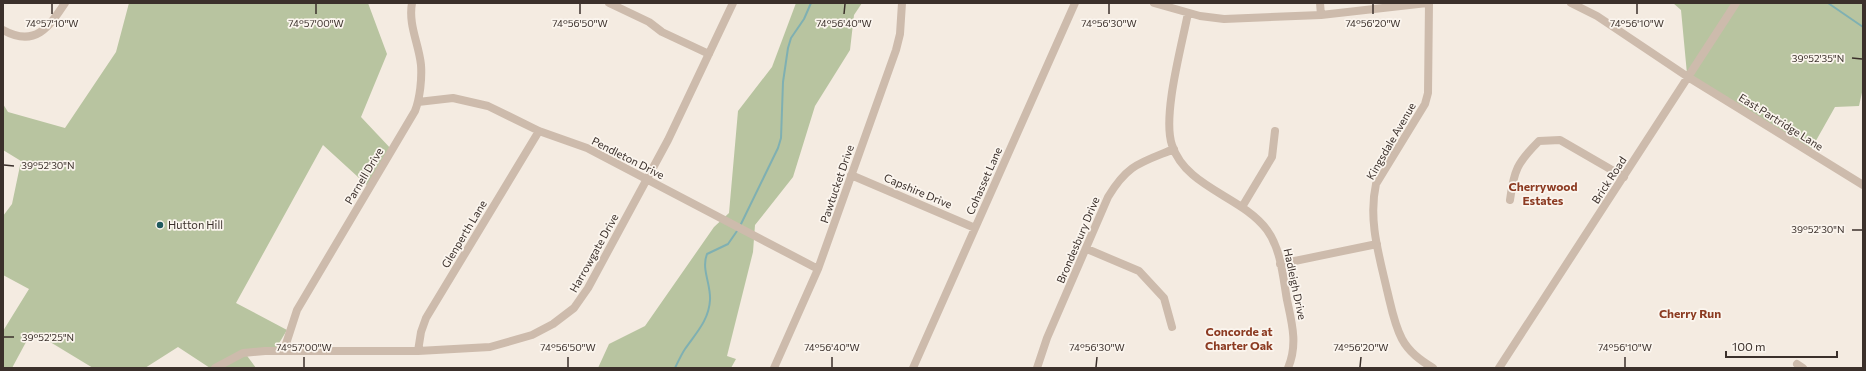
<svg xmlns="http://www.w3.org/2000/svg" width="1866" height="371" viewBox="0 0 1866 371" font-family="Commissioner,sans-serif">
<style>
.green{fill:#b8c4a0}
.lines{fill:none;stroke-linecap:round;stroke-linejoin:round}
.stream{stroke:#7fb0b2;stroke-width:2}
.minor{stroke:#cdbbac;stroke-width:8}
.ticks{fill:none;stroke:#3b302b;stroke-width:1.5}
.poi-dot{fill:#1f5a5e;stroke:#fbf5ee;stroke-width:1.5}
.labels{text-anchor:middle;stroke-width:3.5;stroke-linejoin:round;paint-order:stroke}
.street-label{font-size:11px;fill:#3b302b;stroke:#fbf5ee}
.poi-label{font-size:11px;fill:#3b302b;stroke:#fbf5ee;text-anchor:start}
.neighbourhood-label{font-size:12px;font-weight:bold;fill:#8c3b22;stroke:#fbf5ee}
.ticks-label{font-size:10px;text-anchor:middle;fill:#3b302b;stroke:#fbf5ee;stroke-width:3.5;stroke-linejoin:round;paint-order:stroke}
</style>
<rect width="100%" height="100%" fill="#f4ebe1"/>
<!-- green -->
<path class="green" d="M129 3H368L387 54 361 117 393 151 370 188 323 145 236 303 287 330 275 350 245 353 256 368H210L178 347 145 368H93L32 331 12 368H3V331L29 289 3 275V216L12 204 21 161 3 150V104L8 112 65 128 116 52Z
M796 3H862L854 15 850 50 815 106 793 177 755 225 753 252 727 356 736 359 731 368H598L609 344 645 326 714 227 729 213 738 111 772 67Z
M1673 3H1863V88L1859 106 1835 107 1809 153 1687 74 1681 10Z"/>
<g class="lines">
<!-- stream -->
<path class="stream" d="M1828 3 1863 27
M741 224 778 148 781 138 783 82 788 48 791 38 804 19 811 3
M675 368C678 362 681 355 685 349 696 333 709 320 710 300 711 284 701 269 707 254L728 244 737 231"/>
<!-- minor -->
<path class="minor" d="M609 3 649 22 662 32 709 54
M1154 3 1200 16 1224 19 1321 15 1427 3
M1320 3 1321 15
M1429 3 1428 93 1425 104 1376 184C1368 220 1379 255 1387 290 1391 306 1394 324 1402 339 1409 352 1420 360 1433 368
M1571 3 1597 16 1688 77 1863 185
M1188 13C1182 45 1162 116 1172 145 1186 188 1242 196 1267 230 1281 249 1283 277 1287 300 1292 323 1298 345 1288 368
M3 30C35 48 49 27 65 3
M418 102 453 98 488 106 539 131 587 148 818 269
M851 175 975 228
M1510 200C1514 170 1517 163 1539 141L1560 140 1624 177
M1242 207 1272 157 1275 131
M1087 249 1139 271 1164 298 1172 327
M1280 264 1377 244
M284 350 297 310 415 111C420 98 422 79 421 65 419 44 408 25 412 3
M418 351 421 332 426 318 539 131
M1797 364 1803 368
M215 368 243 353 265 351H418L490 347 532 335 553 324 574 308 588 288 668 140 733 3
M774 368 818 269 896 50 900 34 902 3
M913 368 1075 3
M1037 368 1047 338 1108 197C1128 164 1140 163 1174 149
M1499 368 1736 3"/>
</g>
<!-- ticks -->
<path class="ticks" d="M52 14V4M316 14V4M580 14V4M844 14 845 4M1109 14V4M1373 14V4M1637 14V4M1852 58 1862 59M4 165 14 166M1852 230H1862M4 337H14M304 367V357M568 367V357M832 367V357M1096 367 1097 357M1360 367 1361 357M1625 367V357"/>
<!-- markers -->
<circle class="poi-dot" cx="160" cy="225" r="4"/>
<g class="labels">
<!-- street labels -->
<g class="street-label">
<text transform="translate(1781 122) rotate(32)" y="4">East Partridge Lane</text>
<text transform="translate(1391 141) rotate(-60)" y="4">Kingsdale Avenue</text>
<text transform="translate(628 158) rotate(27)" y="4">Pendleton Drive</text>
<text transform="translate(364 176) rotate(-59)" y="4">Parnell Drive</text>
<text transform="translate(1609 180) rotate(-57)" y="4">Brick Road</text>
<text transform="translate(984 181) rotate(-66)" y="4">Cohasset Lane</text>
<text transform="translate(837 184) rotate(-71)" y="4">Pawtucket Drive</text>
<text transform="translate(918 191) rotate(23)" y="4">Capshire Drive</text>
<text transform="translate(464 234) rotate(-59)" y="4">Glenperth Lane</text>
<text transform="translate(1078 240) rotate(-67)" y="4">Brondesbury Drive</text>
<text transform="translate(594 253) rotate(-61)" y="4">Harrowgate Drive</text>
<text transform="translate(1295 284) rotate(78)" y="4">Hadleigh Drive</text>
</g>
<!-- poi labels -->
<g class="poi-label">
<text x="168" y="229">Hutton Hill</text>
</g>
<!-- neighbourhood labels -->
<g class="neighbourhood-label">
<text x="1543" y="191">Cherrywood<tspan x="1543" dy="14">Estates</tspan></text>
<text x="1690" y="318">Cherry Run</text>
<text x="1239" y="336">Concorde at<tspan x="1239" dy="14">Charter Oak</tspan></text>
</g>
</g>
<g class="ticks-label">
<text x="52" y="27">74°57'10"W</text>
<text x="316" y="27">74°57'00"W</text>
<text x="580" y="27">74°56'50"W</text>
<text x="844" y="27">74°56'40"W</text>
<text x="1109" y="27">74°56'30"W</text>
<text x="1373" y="27">74°56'20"W</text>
<text x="1637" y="27">74°56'10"W</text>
<text x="1818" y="62">39°52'35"N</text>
<text x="48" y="169">39°52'30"N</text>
<text x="1818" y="233">39°52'30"N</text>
<text x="48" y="341">39°52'25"N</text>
<text x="304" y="351">74°57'00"W</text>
<text x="568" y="351">74°56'50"W</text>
<text x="832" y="351">74°56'40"W</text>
<text x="1097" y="351">74°56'30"W</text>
<text x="1361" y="351">74°56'20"W</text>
<text x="1625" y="351">74°56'10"W</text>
</g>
<!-- border -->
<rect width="1866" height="371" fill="none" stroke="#3b302b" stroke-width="8"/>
<!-- scale -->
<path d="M1726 351v6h111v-6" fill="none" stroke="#3b302b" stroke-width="2"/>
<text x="1732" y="351" font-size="12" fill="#3b302b" stroke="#fbf5ee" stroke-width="3" paint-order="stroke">100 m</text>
</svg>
